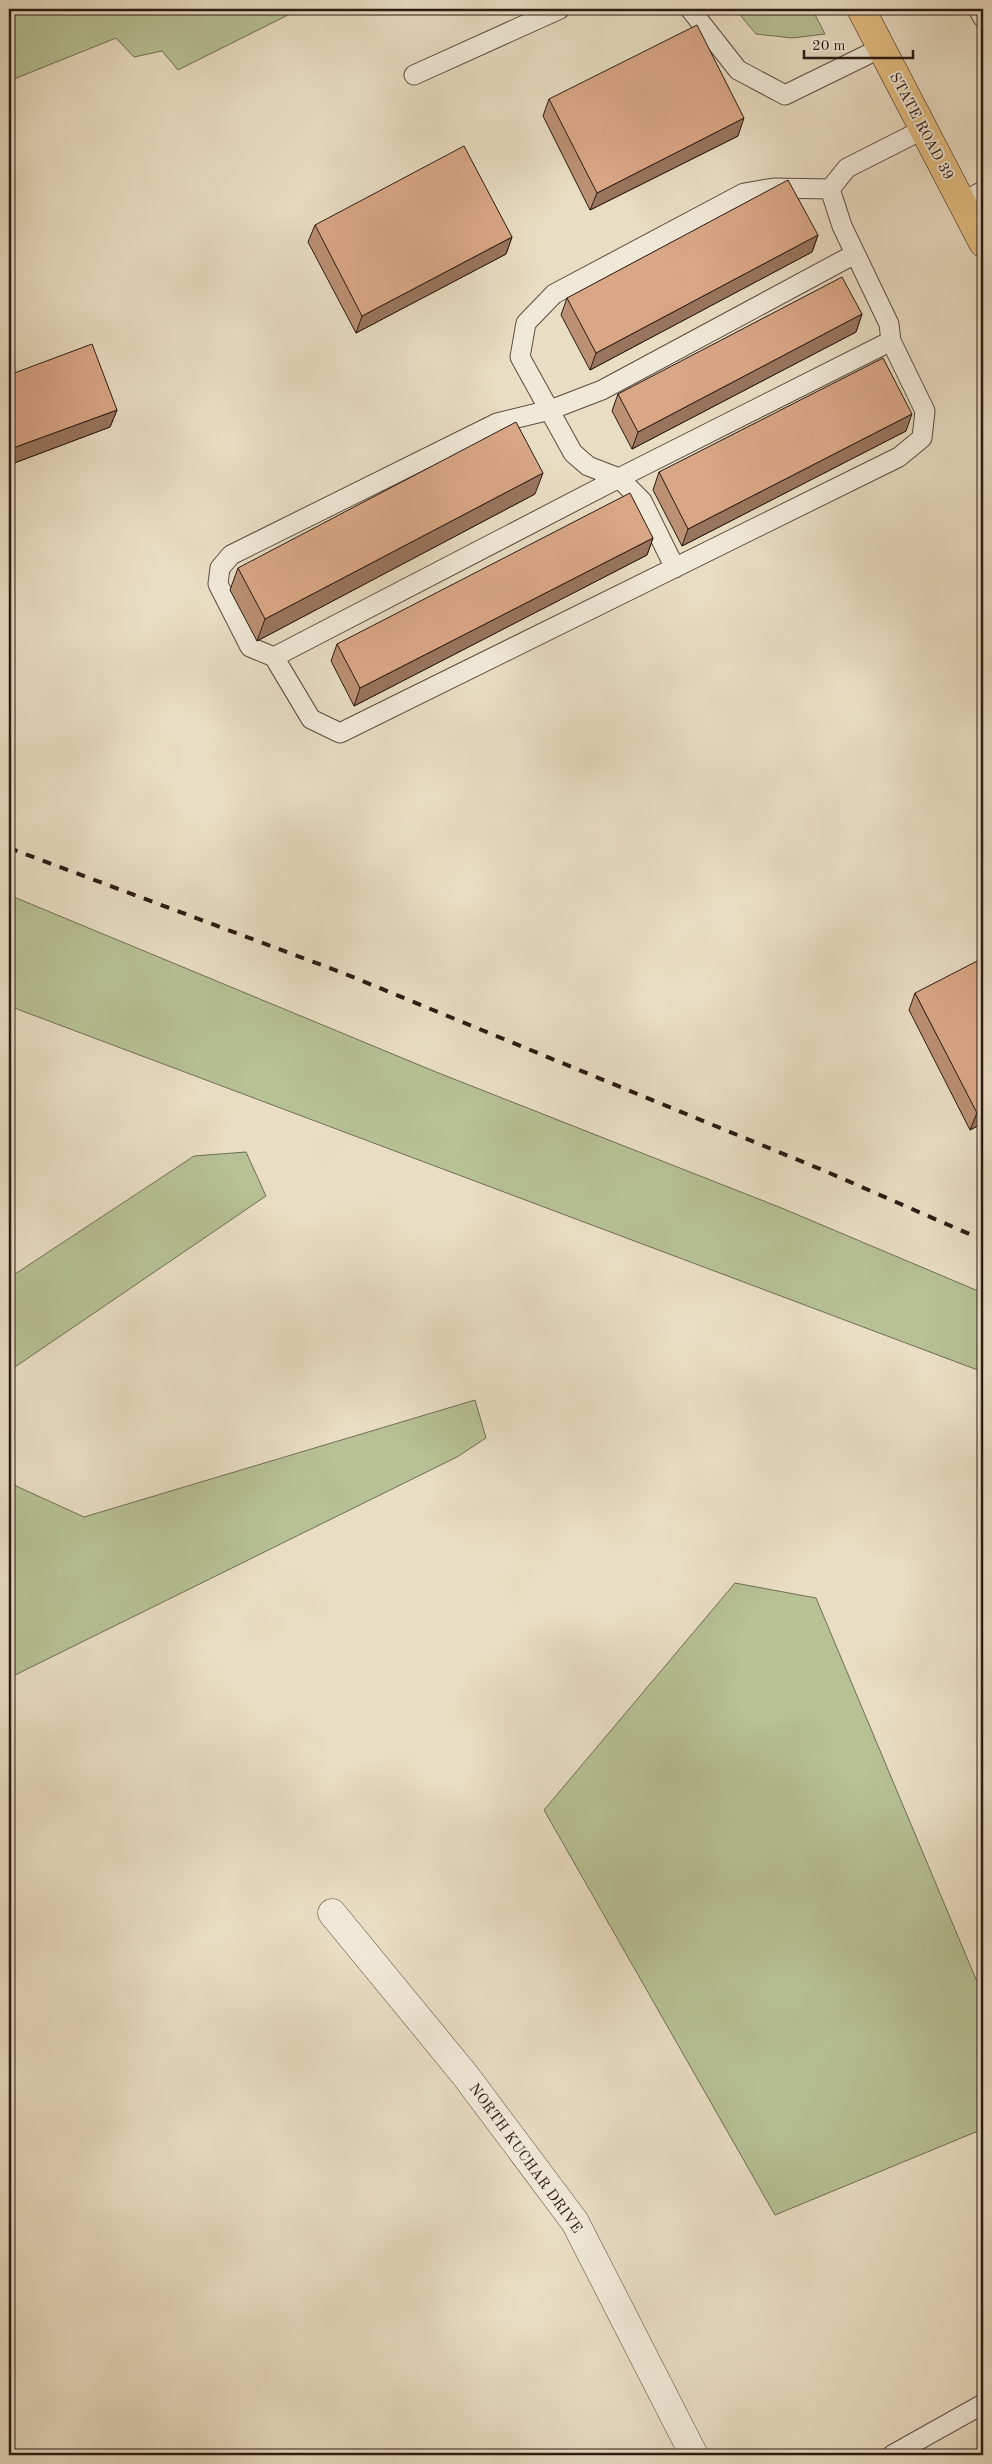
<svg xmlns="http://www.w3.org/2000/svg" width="992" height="2464" viewBox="0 0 992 2464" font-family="'Old Standard TT',serif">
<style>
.green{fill:#b6c194;stroke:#706e54}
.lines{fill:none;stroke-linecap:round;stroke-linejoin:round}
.lane-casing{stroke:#5a4c40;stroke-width:21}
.street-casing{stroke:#5a4c40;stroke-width:29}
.primary-casing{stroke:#2b1b14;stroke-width:29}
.lane{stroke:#f1e9d8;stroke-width:19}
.street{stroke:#f1e9d8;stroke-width:28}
.primary{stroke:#e4be82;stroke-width:28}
.rail{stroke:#2b1b14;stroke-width:4;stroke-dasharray:9 9;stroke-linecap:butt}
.wall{fill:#bb9073;stroke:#2b1b14}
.shaded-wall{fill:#99755e;stroke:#2b1b14}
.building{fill:#daa786;stroke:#2b1b14}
.labels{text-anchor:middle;stroke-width:4;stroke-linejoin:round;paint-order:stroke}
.street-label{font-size:15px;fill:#2b1b14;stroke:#f1e9d8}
</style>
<rect width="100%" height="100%" fill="#e9ddc3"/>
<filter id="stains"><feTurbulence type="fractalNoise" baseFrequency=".004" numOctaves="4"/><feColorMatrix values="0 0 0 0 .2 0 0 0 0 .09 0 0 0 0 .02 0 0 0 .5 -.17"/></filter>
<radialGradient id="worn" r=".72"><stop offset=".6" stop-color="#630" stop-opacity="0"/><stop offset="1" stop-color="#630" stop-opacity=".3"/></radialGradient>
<!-- green -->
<path class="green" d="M9 9H300L178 70 162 51 134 57 116 38 9 81Z
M735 9H812L825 34 792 38 756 34Z
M9 895 436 1072 784 1209 983 1293V1372L9 1006Z
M246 1152 266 1196 9 1371V1278L194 1156Z
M475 1400 486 1438 457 1457 9 1678V1473L16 1486 84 1517Z
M735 1583 816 1598 983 1996V2129L775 2215 544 1810Z"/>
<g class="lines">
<!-- lane casing -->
<g class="lane-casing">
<path id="lane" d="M690 9 738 70 785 95 881 48
M978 9 983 18
M414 75 560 9
M962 202 983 191
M891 341 925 411 922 438 899 457 340 733 311 719 274 657 619 478 891 341 889 324 842 226 830 189 847 168 924 129
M675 568 642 501 619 478 588 466 573 453 520 357 526 323 554 294 744 193 774 188 830 189
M274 657 250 647 218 584 220 568 231 555 497 423 550 410 602 390 855 254
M892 2455 983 2404"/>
</g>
<!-- street casing -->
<g class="street-casing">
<path id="street" d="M332 1913 465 2075 575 2222 694 2455"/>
</g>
<!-- primary casing -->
<g class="primary-casing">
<path id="primary" d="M861 9 983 243"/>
</g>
<!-- lane -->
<use href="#lane" class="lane"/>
<!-- street -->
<use href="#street" class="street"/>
<!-- primary -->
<use href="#primary" class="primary"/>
<!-- rail -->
<path class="rail" d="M9 848 343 973 825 1171 983 1240"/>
</g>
<!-- wall -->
<path class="wall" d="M549 99 738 136 590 210 543 116Z
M315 225 512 237 506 254 356 333 308 242Z
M818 235 812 252 590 370 561 315 567 298Z
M862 314 856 332 632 449 612 411 618 394Z
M9 375 117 410 110 427 9 465Z
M906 431 682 546 653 490 659 472Z
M535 494 257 641 230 590 238 568Z
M653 538 647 555 354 706 331 661 337 644Z
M915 993 983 1123 970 1130 909 1010Z"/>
<!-- shaded-wall -->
<path class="shaded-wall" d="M744 118 738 136 590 210 597 193Z
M818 235 812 252 590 370 596 353Z
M512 237 506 254 356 333 362 316Z
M862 314 856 332 632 449 638 432Z
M117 410 110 427 9 465V460L13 448Z
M912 414 906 431 682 546 688 529Z
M543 473 535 494 257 641 265 619Z
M653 538 647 555 354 706 360 688Z
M983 1109V1123L970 1130 977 1113Z"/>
<!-- building -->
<path class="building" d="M697 25 744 118 597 193 549 99Z
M464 146 512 237 362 316 315 225Z
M788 180 818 235 596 353 567 298Z
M842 277 862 314 638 432 618 394Z
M92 344 117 410 13 448 9 436V375Z
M883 358 912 414 688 529 659 472Z
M516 422 543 473 265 619 238 568Z
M630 493 653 538 360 688 337 644Z
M983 958V1109L977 1113 915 993Z"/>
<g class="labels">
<!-- street labels -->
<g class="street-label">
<text transform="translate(922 126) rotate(62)" y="5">STATE ROAD 39</text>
<text transform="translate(526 2158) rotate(54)" y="5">NORTH KUCHAR DRIVE</text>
</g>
</g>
<!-- margin -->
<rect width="992" height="2464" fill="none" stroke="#e9ddc3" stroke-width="30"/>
<rect x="10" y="10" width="972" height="2444" fill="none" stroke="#2b1b14" stroke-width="2.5"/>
<rect x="15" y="15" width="962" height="2434" fill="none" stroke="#2b1b14"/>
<!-- scale -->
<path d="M804 50v8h109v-8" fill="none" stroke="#2b1b14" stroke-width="2.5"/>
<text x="812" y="50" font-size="15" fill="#2b1b14" stroke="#f1e9d8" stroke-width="4" paint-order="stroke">20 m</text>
<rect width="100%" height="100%" filter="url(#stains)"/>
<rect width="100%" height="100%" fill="url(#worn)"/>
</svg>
